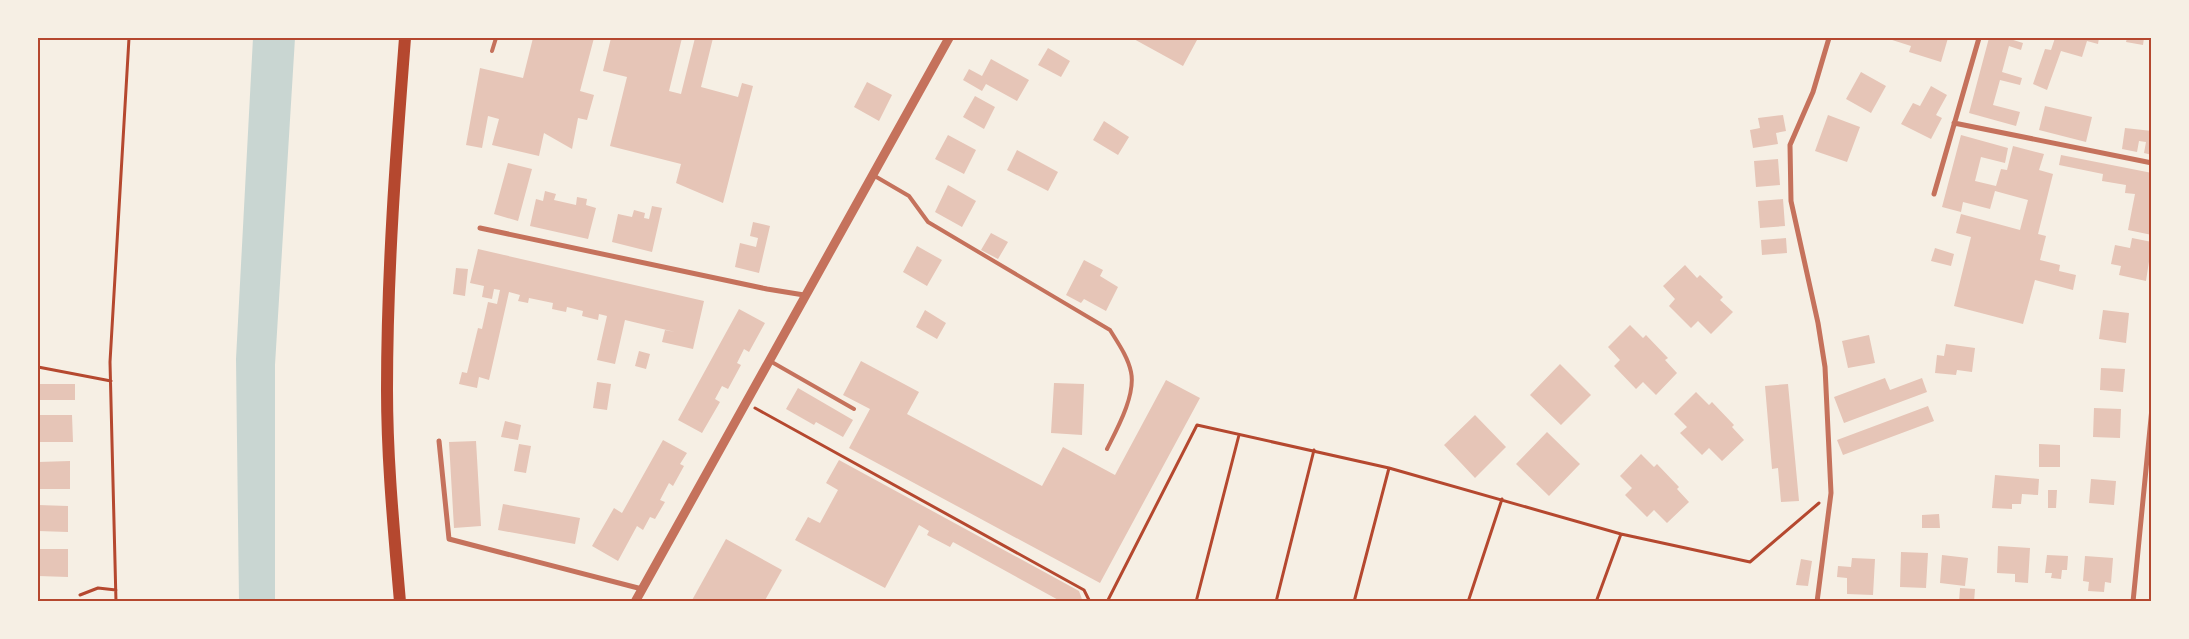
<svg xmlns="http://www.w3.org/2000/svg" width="2189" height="639" viewBox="0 0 2189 639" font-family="'Asap Condensed',sans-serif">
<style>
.water{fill:#c9d6d2}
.building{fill:#e6c5b7}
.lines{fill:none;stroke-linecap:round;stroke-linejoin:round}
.path{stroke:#b5482f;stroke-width:3}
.service{stroke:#c5725c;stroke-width:4}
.minor{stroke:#c5725c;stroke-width:5}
.tertiary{stroke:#c5725c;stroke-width:9}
.primary{stroke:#b5482f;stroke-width:12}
.neatline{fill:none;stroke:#b5482f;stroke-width:2}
</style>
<rect width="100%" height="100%" fill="#f6efe4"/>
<!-- water -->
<path class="water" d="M253 38H295L275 365V602L239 601 236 359Z"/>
<!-- building -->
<path class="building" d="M533 38H594L580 91 594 95 587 120 578 118 572 149 544 133 539 156 492 145 499 119 488 116 482 148 466 145 480 68 523 78Z
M611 38H682L669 91 681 94 695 38H713L701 87 738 97 742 83 753 86 723 203 676 183 681 164 610 146 627 77 603 71Z
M1132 38H1193L1197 40 1183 66Z
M1890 38H1948L1941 62 1909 52 1911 46 1889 39Z
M1989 38H2010V39L2023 43 2021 50 2009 46 2002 72 2022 78 2020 85 2000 80 1993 105 2020 112 2016 126 1969 113Z
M2055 38H2099L2098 44 2087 41 2082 57 2061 51 2047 90 2033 84 2045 49 2051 50Z
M2127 38H2144L2143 45 2126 42Z
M1048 48 1070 61 1061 77 1038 65Z
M991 59 1029 80 1017 101 986 84 982 91 963 80 969 69 982 76Z
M1861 72 1886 86 1871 113 1846 99Z
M867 82 892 95 879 121 854 107Z
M1931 86 1947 95 1936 115 1942 118 1931 139 1901 124 1913 103 1920 106Z
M975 96 995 107 984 129 963 117Z
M2045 106 2092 117 2086 142 2039 130Z
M1783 115 1786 131 1776 133 1778 144 1753 148 1750 130 1760 128 1758 118Z
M1828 115 1860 127 1847 162 1815 151Z
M1104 121 1129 137 1118 155 1093 140Z
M2125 128 2152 131V155L2144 153 2146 142 2139 141 2137 152 2122 149Z
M948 135 976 150 964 174 935 159Z
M1961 135 2008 148 2005 163 1981 157 1975 181 1996 186 2001 169 2007 170 2013 146 2044 154 2039 170 2053 174 2038 234 2046 236 2040 260 2060 265 2059 271 2076 275 2073 290 2035 280 2023 324 1954 306 1971 237 1956 233 1961 214 2020 230 2028 200 1995 191 1990 209 1963 202 1961 212 1942 207Z
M1017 150 1058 172 1048 191 1007 170Z
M2061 155 2152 173V235L2128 230 2135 194 2125 193 2126 185 2102 181 2103 174 2059 165Z
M1778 159 1780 185 1756 187 1754 161Z
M508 163 532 169 518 221 494 214Z
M948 185 976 201 962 227 935 212Z
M545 191 556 194 554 200 576 205 577 197 587 199 586 205 596 208 588 239 530 226 536 199 543 201Z
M1783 199 1785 226 1760 228 1758 201Z
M652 206 662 208 652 252 612 242 618 214 632 217 634 210 645 213 644 218 649 219Z
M753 222 770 226 759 273 735 267 740 243 756 247 758 238 750 236Z
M991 233 1008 242 998 259 981 250Z
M1786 238 1787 253 1762 255 1761 240Z
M2132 238 2152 242 2146 281 2119 275 2121 266 2111 264 2115 245 2130 248Z
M917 246 942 260 927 286 903 272Z
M1935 248 1954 254 1951 266 1931 261Z
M478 249 704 301 693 349 662 342 665 330 675 332 625 320 615 364 597 360 607 316 599 314 598 320 582 316 583 311 567 307 566 312 552 309 553 303 529 298 528 303 518 301 520 295 509 292 489 380 479 377 477 388 459 384 462 372 467 373 478 328 482 329 488 302 497 304 500 290 494 289 492 299 482 297 484 286 470 283Z
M1084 260 1103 270 1100 276 1118 287 1106 311 1084 299 1081 303 1066 295Z
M1685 265 1697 278 1700 275 1723 297 1720 300 1733 312 1711 334 1698 321 1691 328 1669 306 1675 299 1663 286Z
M456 268 468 269 465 296 453 294Z
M739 309 765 323 749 352 744 349 737 363 741 365 728 389 722 386 715 399 720 402 702 433 678 420Z
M925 310 946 323 937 339 916 327Z
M2103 310 2129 313 2126 343 2099 339Z
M1630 325 1643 338 1646 335 1668 358 1665 360 1677 373 1656 395 1643 382 1636 389 1614 366 1620 360 1608 347Z
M1869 335 1875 363 1848 368 1842 341Z
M1946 344 1975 348 1972 372 1957 370 1956 375 1935 373 1937 355 1944 356Z
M639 351 650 354 646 369 635 366Z
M861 361 919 392 907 414 1042 486 1063 447 1115 475 1166 380 1200 398 1100 583 849 448 870 409 843 395Z
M1560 364 1591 395 1561 425 1530 395Z
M2101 368 2125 369 2123 392 2100 390Z
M1885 378 1890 390 1922 378 1927 392 1844 423 1834 397Z
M597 382 611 384 607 410 593 408Z
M1054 383 1084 384 1082 435 1051 433Z
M38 384H75V400H38Z
M1788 384 1799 501 1781 502 1778 468 1772 469 1765 386Z
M798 388 853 420 843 437 816 422 814 425 786 409Z
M1696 392 1709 405 1712 402 1734 425 1732 427 1744 440 1722 461 1709 448 1702 455 1680 433 1687 427 1674 414Z
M1928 406 1934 421 1843 455 1837 440Z
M2094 408 2121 409 2120 438 2093 437Z
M38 415H72L73 442H38Z
M1475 415 1506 447 1475 478 1444 445Z
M505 421 521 425 518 440 501 437Z
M1547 432 1580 464 1549 496 1516 464Z
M663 440 687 453 680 464 684 466 673 486 669 483 660 500 665 502 655 519 650 517 643 530 637 526 618 561 592 546 614 508 622 513Z
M476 441 481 526 454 528 449 442Z
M519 444 531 446 526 473 514 471Z
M2039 444 2060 445V467H2039Z
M1641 454 1654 467 1657 464 1679 487 1677 489 1689 502 1667 523 1654 510 1647 517 1625 495 1632 488 1620 476Z
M839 460 1079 591 1083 602H1062L953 542 950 547 927 535 929 531 919 525 885 588 795 540 808 517 820 523 838 490 826 483Z
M70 461V489H38V462Z
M1995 475 2039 479 2038 495 2022 494 2021 504H2012V509L1992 508Z
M2091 479 2116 481 2114 505 2089 503Z
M2048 490H2057L2056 508H2048Z
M503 504 580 518 575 544 498 530Z
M38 505 68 506V532L38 531Z
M1939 514 1940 528H1922V515Z
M726 539 782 570 764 602H691Z
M1998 546 2030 548 2028 583 2015 582V574L1997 573Z
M38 549H68V577L38 576Z
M1901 552 1928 553 1926 588 1900 587Z
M1942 555 1968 558 1965 586 1940 583Z
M2047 555 2068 556 2067 570H2062L2061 579 2051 578 2052 573H2045Z
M2085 556 2113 558 2111 583 2105 582 2104 592 2088 591 2089 582 2083 581Z
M1852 558 1875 559 1873 595 1847 594V578L1837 577 1838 566 1851 567Z
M1801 559 1812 561 1808 586 1796 585Z
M1960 588 1975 589 1974 602H1959Z"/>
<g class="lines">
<!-- path -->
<path class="path" d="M38 367 111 381
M755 408 1084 590 1090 602
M80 595 98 588 116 590
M116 602 110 362 129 38
M1107 602 1197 425 1389 468 1621 534
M1196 602 1239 435
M1276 602 1314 450
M1354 602 1389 468
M1468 602 1502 499
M1596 602 1621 534 1750 562 1819 503"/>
<!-- service -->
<path class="service" d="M492 51 496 38
M873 175 909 196 928 222 1110 330C1118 343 1128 357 1131 372 1136 395 1117 429 1107 449
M770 361 854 409"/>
<!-- minor -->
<path class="minor" d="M1954 123 2152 163
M1934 194 1979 38
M480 228 767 289 804 295
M439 441 449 539 642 589
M1817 602 1831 493 1825 367 1818 323 1791 201 1790 145 1813 92 1829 38
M2133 602 2152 408"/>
<!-- tertiary -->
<path class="tertiary" d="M635 602 949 38"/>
<!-- primary -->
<path class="primary" d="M400 602C394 531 387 461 387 390 387 272 396 154 405 38"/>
</g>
<!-- border -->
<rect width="2189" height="639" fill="none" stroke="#f6efe4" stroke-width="78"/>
<rect x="39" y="39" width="2111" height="561" class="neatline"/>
</svg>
